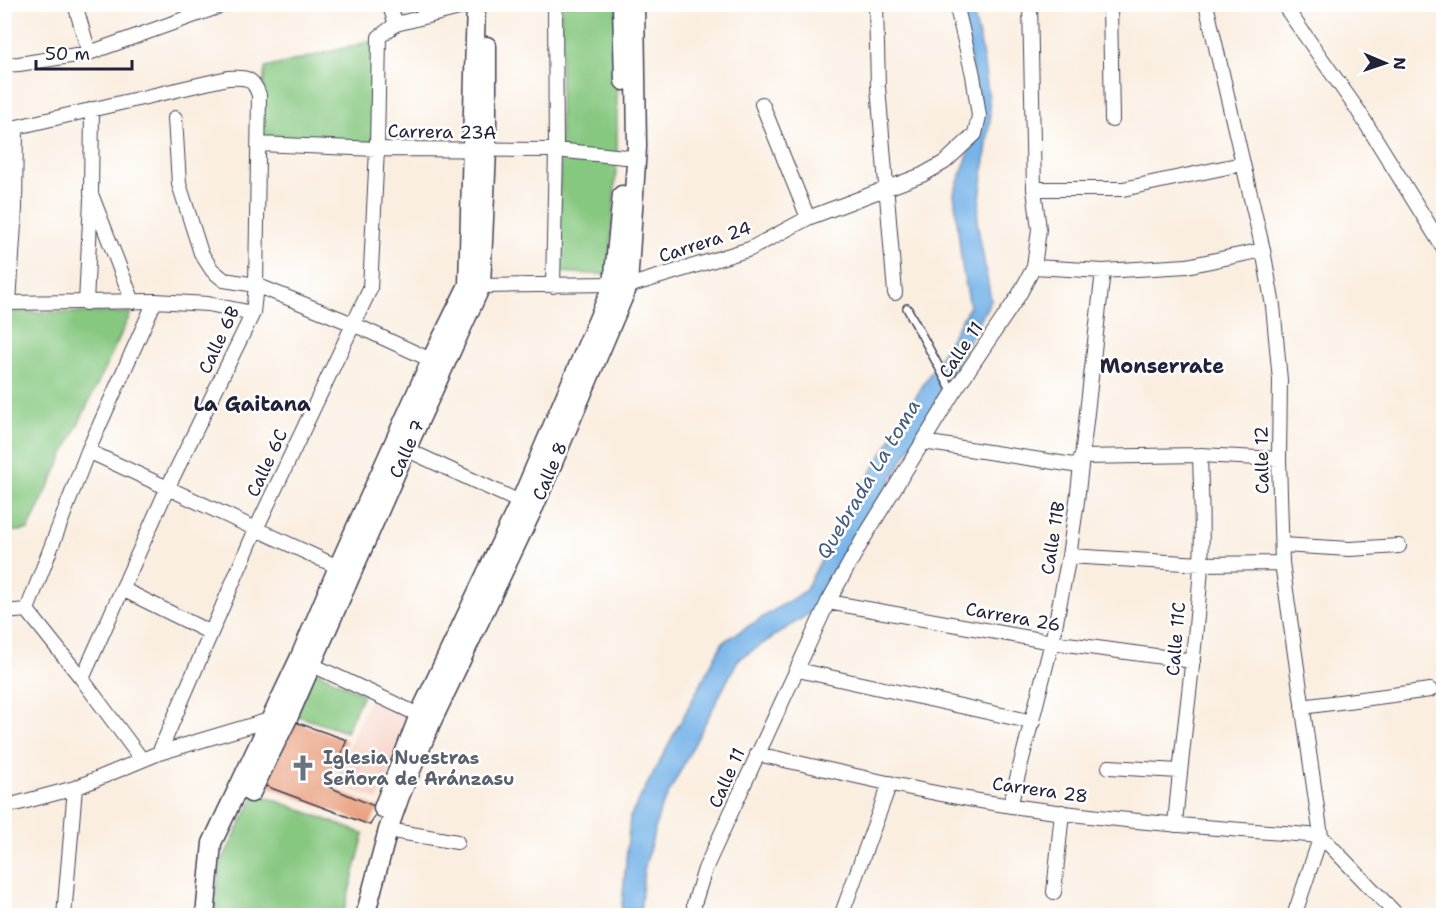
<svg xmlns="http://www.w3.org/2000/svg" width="1448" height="920" viewBox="0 0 1448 920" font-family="'Shantell Sans',sans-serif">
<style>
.built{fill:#f6d2c4}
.green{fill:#87c881;stroke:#54755e;stroke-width:1.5}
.water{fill:#76b3e8;stroke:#4c6a92;stroke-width:1.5}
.building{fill:#e9a180}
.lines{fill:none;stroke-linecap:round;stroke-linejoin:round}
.lane-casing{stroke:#424154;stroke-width:10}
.street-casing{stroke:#424154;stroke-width:16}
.secondary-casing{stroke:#424154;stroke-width:21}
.lane{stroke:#fff;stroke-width:7}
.street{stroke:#fff;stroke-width:14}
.secondary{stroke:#fff;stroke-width:18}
.labels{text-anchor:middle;stroke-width:5;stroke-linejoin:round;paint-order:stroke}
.street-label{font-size:18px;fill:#22223b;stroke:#fff}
.worship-label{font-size:18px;font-weight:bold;fill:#5b616d;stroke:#fff;text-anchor:start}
.neighbourhood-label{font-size:20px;font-weight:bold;fill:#22223b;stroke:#fff}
.water-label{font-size:20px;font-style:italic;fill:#445c80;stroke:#fff}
</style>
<rect width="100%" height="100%" fill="#fff"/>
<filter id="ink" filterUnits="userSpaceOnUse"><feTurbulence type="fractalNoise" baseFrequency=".0167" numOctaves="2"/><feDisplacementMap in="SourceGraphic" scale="12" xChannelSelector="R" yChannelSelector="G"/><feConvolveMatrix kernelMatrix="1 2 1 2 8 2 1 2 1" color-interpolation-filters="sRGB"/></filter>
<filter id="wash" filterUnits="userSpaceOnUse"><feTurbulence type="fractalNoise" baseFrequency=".008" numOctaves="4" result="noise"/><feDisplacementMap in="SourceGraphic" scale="24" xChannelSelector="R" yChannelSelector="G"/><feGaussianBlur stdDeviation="1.35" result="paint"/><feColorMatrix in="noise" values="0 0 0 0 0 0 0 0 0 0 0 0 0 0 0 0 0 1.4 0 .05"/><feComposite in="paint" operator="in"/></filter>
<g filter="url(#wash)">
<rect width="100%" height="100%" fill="#faeee0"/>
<!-- built -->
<path class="built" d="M370 699 413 718 378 800 332 783Z"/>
<!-- green -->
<path class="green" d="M561 5H617V157L609 275 559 272Z
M376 40 373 146 262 142V95L265 68Z
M5 312 131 313 28 530 5 532Z
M314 670 363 694 346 732 295 715Z
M256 793 364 834 343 915 213 916 220 865Z"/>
<!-- water -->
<path class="water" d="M961 5H971L981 45 989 98 990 120 977 222 991 300 924 424 813 611 738 660 660 810 644 870 640 915 621 916 630 817 723 642 805 591 835 533 970 306 962 266 954 193 981 120Z"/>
<g id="blocks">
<!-- building -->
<path class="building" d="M295 722 347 740 327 786 379 808 370 825 263 785Z"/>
</g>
</g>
<g filter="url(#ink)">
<use href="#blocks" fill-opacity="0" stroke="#424154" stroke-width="1.5"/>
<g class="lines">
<!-- lane casing -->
<g class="lane-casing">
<path id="lane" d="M907 308 953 393"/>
</g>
<!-- street casing -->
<g class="street-casing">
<path id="street" d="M75 4 89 53
M389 4 396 24
M876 4 878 87 895 293
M1110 4 1112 120
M1206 4 1263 250 1273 306 1280 380 1279 459 1282 563 1321 836 1294 916
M1283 4 1357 109 1444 249
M4 65 19 64 89 53 226 4
M762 104 808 218
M92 109 91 194 133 302
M175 118 179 184 201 253 212 270 224 280 256 285 353 324 431 360
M4 130 228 78C245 77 253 77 259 95L256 285 253 313 168 487 82 679
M259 144 377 149 556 150 625 157
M1034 189H1123L1242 164
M1034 267 1103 271 1187 266 1263 250
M474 286 613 284 628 286 750 249 808 218 922 175 945 162 975 134 979 116 973 75 956 4
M553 286 556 150 555 4
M4 303 155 301 208 304 253 313
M9 303 15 208 16 127
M86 303 91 199
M923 442 1080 466
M399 446 520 502
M88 451 338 567
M1081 457 1200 455 1279 459
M1282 545 1350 549 1399 546
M1069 556 1201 564 1282 563
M122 589 211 633
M828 602 1052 642 1193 661
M27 610 88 451 155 301
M27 610 82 679 142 760
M4 612 27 610
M304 661 419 715
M798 670 1033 722
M1302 707 1430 690
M159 753 256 529 370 289 377 149 379 37 396 24 475 4
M757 754C842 772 926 794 1012 806 1114 821 1217 828 1321 836
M1109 767 1179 771
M4 790 8 807
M1010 806 1052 642 1069 556 1077 501 1103 271
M4 807 75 788 159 753 276 718
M1175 825C1182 739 1196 652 1201 565 1203 529 1201 492 1200 455
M388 830 457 842
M1321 836 1398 916
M1054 892 1062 812
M64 916 75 788
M694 916V904L705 869 828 602 862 541 953 393 1019 295 1034 267 1039 229 1034 189 1030 4
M841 916 890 783"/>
</g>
<!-- secondary casing -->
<g class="secondary-casing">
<path id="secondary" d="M622 4 624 81
M251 793 289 716 406 450 481 286 487 150V46
M383 808 419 715 520 502 613 284 622 195
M205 916 212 843 299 659 338 567 431 360 468 285 476 4
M365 916 388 830 400 796 432 721 535 505 628 286 637 147 635 4"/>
</g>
<!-- lane -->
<use href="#lane" class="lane"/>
<!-- street -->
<use href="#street" class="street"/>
<!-- secondary -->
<use href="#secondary" class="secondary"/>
</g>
</g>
<!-- icons -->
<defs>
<g id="church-bare" transform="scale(2.07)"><path d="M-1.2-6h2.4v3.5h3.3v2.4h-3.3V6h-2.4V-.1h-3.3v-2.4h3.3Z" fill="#6b7280" stroke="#fff" stroke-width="2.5" paint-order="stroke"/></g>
</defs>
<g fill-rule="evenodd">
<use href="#church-bare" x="303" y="768"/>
</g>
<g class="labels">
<!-- street labels -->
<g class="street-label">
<text transform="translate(442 132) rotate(1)" y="6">Carrera 23A</text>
<text transform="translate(705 242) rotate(-18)" y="6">Carrera 24</text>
<text transform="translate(219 340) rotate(-65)" y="6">Calle 6B</text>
<text transform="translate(961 350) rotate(-56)" y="6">Calle 11</text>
<text transform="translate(407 449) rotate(-66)" y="6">Calle 7</text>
<text transform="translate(1262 460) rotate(-91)" y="6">Calle 12</text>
<text transform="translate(267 463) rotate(-65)" y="6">Calle 6C</text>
<text transform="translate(550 471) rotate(-67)" y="6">Calle 8</text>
<text transform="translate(1053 538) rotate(-81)" y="6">Calle 11B</text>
<text transform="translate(1013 617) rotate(10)" y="6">Carrera 26</text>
<text transform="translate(1176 639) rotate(-85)" y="6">Calle 11C</text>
<text transform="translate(727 778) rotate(-66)" y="6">Calle 11</text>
<text transform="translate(1040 790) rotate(8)" y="6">Carrera 28</text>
</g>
<!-- worship labels -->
<g class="worship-label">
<text x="323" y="764">Iglesia Nuestras<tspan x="323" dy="21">Señora de Aránzasu</tspan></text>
</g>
<!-- neighbourhood labels -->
<g class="neighbourhood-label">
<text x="1162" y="373">Monserrate</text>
<text x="252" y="411">La Gaitana</text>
</g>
<!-- water labels -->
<g class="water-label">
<text transform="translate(868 479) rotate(-59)" y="7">Quebrada La toma</text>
</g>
</g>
<!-- margin -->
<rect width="1448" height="920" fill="none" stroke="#fff" stroke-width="24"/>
<!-- north arrow -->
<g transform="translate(1385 63) rotate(92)" stroke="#ffffff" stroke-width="4.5" paint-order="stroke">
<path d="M0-4.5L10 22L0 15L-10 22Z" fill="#22223b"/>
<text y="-9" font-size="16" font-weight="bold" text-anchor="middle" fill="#22223b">N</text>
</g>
<!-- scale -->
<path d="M36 60v9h96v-9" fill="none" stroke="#22223b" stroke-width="3"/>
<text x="45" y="60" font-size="18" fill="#22223b" stroke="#ffffff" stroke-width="4.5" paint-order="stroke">50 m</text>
</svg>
